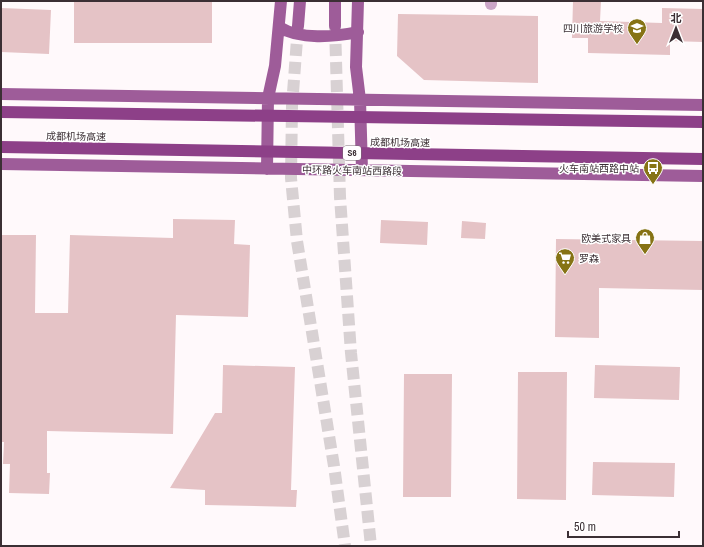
<svg xmlns="http://www.w3.org/2000/svg" width="704" height="547" viewBox="0 0 704 547" font-family="'Archivo Narrow','Noto Sans SC',sans-serif">
<style>
.building{fill:#e5c3c6}
.lines{fill:none;stroke-linecap:round;stroke-linejoin:round}
.major-tunnel{stroke:#d8d1d3;stroke-width:12;stroke-dasharray:12 6;stroke-linecap:butt}
.minor{stroke:#cba5c7;stroke-width:12}
.major{stroke:#9e5c99;stroke-width:12}
.highway{stroke:#8d4088;stroke-width:12}
.labels{text-anchor:middle;stroke-width:3;stroke-linejoin:round;paint-order:stroke}
.shield{fill:#fff;stroke:#766d71;stroke-width:1}
.shield-label{font-size:9px;font-weight:bold;fill:#3b2f34}
.poi-label{font-size:10px;fill:#3b2f34;stroke:#fff;text-anchor:end}
.street-label{font-size:10px;fill:#3b2f34;stroke:#fff}
</style>
<rect width="100%" height="100%" fill="#fff9fb"/>
<!-- building -->
<path class="building" d="M74 1H212V43H74Z
M573 1H601L600 21 662 23V8L703 9V42L670 41V55L588 53V38H572Z
M1 8 51 10 49 54 1 52Z
M398 14 538 16V83L424 80 397 56Z
M173 219 235 220 234 244 250 245 248 317 176 315 173 434 47 431V473H50L49 494 9 493 10 464H3L4 442H1V235H36L35 313H68L70 235 173 238Z
M381 220 428 222 427 245 380 243Z
M462 221 486 223 485 239 461 238Z
M556 239 703 241V290L599 288V338L555 337Z
M223 365 295 367 291 490H297L296 507 205 505V490L170 488 215 413H222Z
M595 365 680 367 679 400 594 398Z
M518 372H567L566 500 517 499Z
M404 374H452L451 497H403Z
M593 462 675 463 674 497 592 495Z"/>
<g class="lines">
<!-- major-tunnel -->
<path class="major-tunnel" d="M298 26 292 106 291 178 297 241 334 466 345 546
M335 26 340 197 351 353 371 546"/>
<!-- minor -->
<path class="minor" d="M491 1V4"/>
<!-- major -->
<path class="major" d="M358 1 356 67 360 100 362 170
M298 26 300 1
M335 26V1
M279 27C300 40 334 37 358 32
M1 94 703 105
M1 164 703 176
M267 169 268 98 275 66 281 1"/>
<!-- highway -->
<path class="highway" d="M1 112 703 122
M1 147 703 159"/>
</g>
<!-- icons -->
<defs>
<g id="university-pin" transform="scale(1)"><path d="M0 17L-7.5 6A9.5 9.5 0 1 1 7.5 6Z" fill="#867315" stroke="#fff"/><path d="M0-5L7-2L0 1L-7-2ZM-4 1L0 2.5L4 1V4Q0 6-4 4Z" fill="#fff"/></g>
<g id="bus-pin" transform="scale(1)"><path d="M0 17L-7.5 6A9.5 9.5 0 1 1 7.5 6Z" fill="#867315" stroke="#fff"/><path d="M-5-6H5V4H4V6H2V4H-2V6H-4V4H-5ZM-3.5-4V0h7V-4ZM-3.5 1.2v1.5H-2V1.2ZM2 1.2v1.5H3.5V1.2Z" fill="#fff"/></g>
<g id="shop-pin" transform="scale(1)"><path d="M0 17L-7.5 6A9.5 9.5 0 1 1 7.5 6Z" fill="#867315" stroke="#fff"/><path d="M-5-2.5h2.3a2.7 3.5 0 0 1 5.4 0H5L5.5 6h-11ZM-1.5-2.5h3a1.5 2.3 0 0 0-3 0Z" fill="#fff"/></g>
<g id="supermarket-pin" transform="scale(1)"><path d="M0 17L-7.5 6A9.5 9.5 0 1 1 7.5 6Z" fill="#867315" stroke="#fff"/><path d="M-6-5.5h2.5l.6 2H6L4.5 2H-2.5L-4.4-4H-6ZM-1.5 3.2a1.3 1.3 0 1 0 .1 0ZM3 3.2a1.3 1.3 0 1 0 .1 0Z" fill="#fff"/></g>
</defs>
<g fill-rule="evenodd">
<use href="#university-pin" x="637" y="28"/>
<use href="#bus-pin" x="653" y="168"/>
<use href="#shop-pin" x="645" y="238"/>
<use href="#supermarket-pin" x="565" y="258"/>
</g>
<g class="labels">
<!-- shield labels -->
<rect class="shield" x="343" y="146" width="18" height="14" rx="3"/>
<g class="shield-label">
<text x="352" y="156">S6</text>
</g>
<!-- poi labels -->
<g class="poi-label">
<text x="623" y="32">四川旅游学校</text>
<text x="639" y="172">火车南站西路中站</text>
<text x="631" y="242">欧美式家具</text>
<text x="579" y="262" text-anchor="start">罗森</text>
</g>
<!-- street labels -->
<g class="street-label">
<text transform="translate(76 136) rotate(1)" y="4">成都机场高速</text>
<text transform="translate(400 142) rotate(1)" y="4">成都机场高速</text>
<text transform="translate(352 170) rotate(1)" y="4">中环路火车南站西路段</text>
</g>
</g>
<!-- border -->
<rect width="704" height="547" fill="none" stroke="#3b2f34" stroke-width="4"/>
<!-- north arrow -->
<g transform="translate(676 28)" stroke="#ffffff" stroke-width="3" paint-order="stroke">
<path d="M0-3L7 15L0 10L-7 15Z" fill="#3b2f34"/>
<text y="-6" font-size="11" font-weight="bold" text-anchor="middle" fill="#3b2f34">北</text>
</g>
<!-- scale -->
<path d="M568 531v6h111v-6" fill="none" stroke="#3b2f34" stroke-width="2"/>
<text x="574" y="531" font-size="12" fill="#3b2f34" stroke="#ffffff" stroke-width="3" paint-order="stroke">50 m</text>
</svg>
